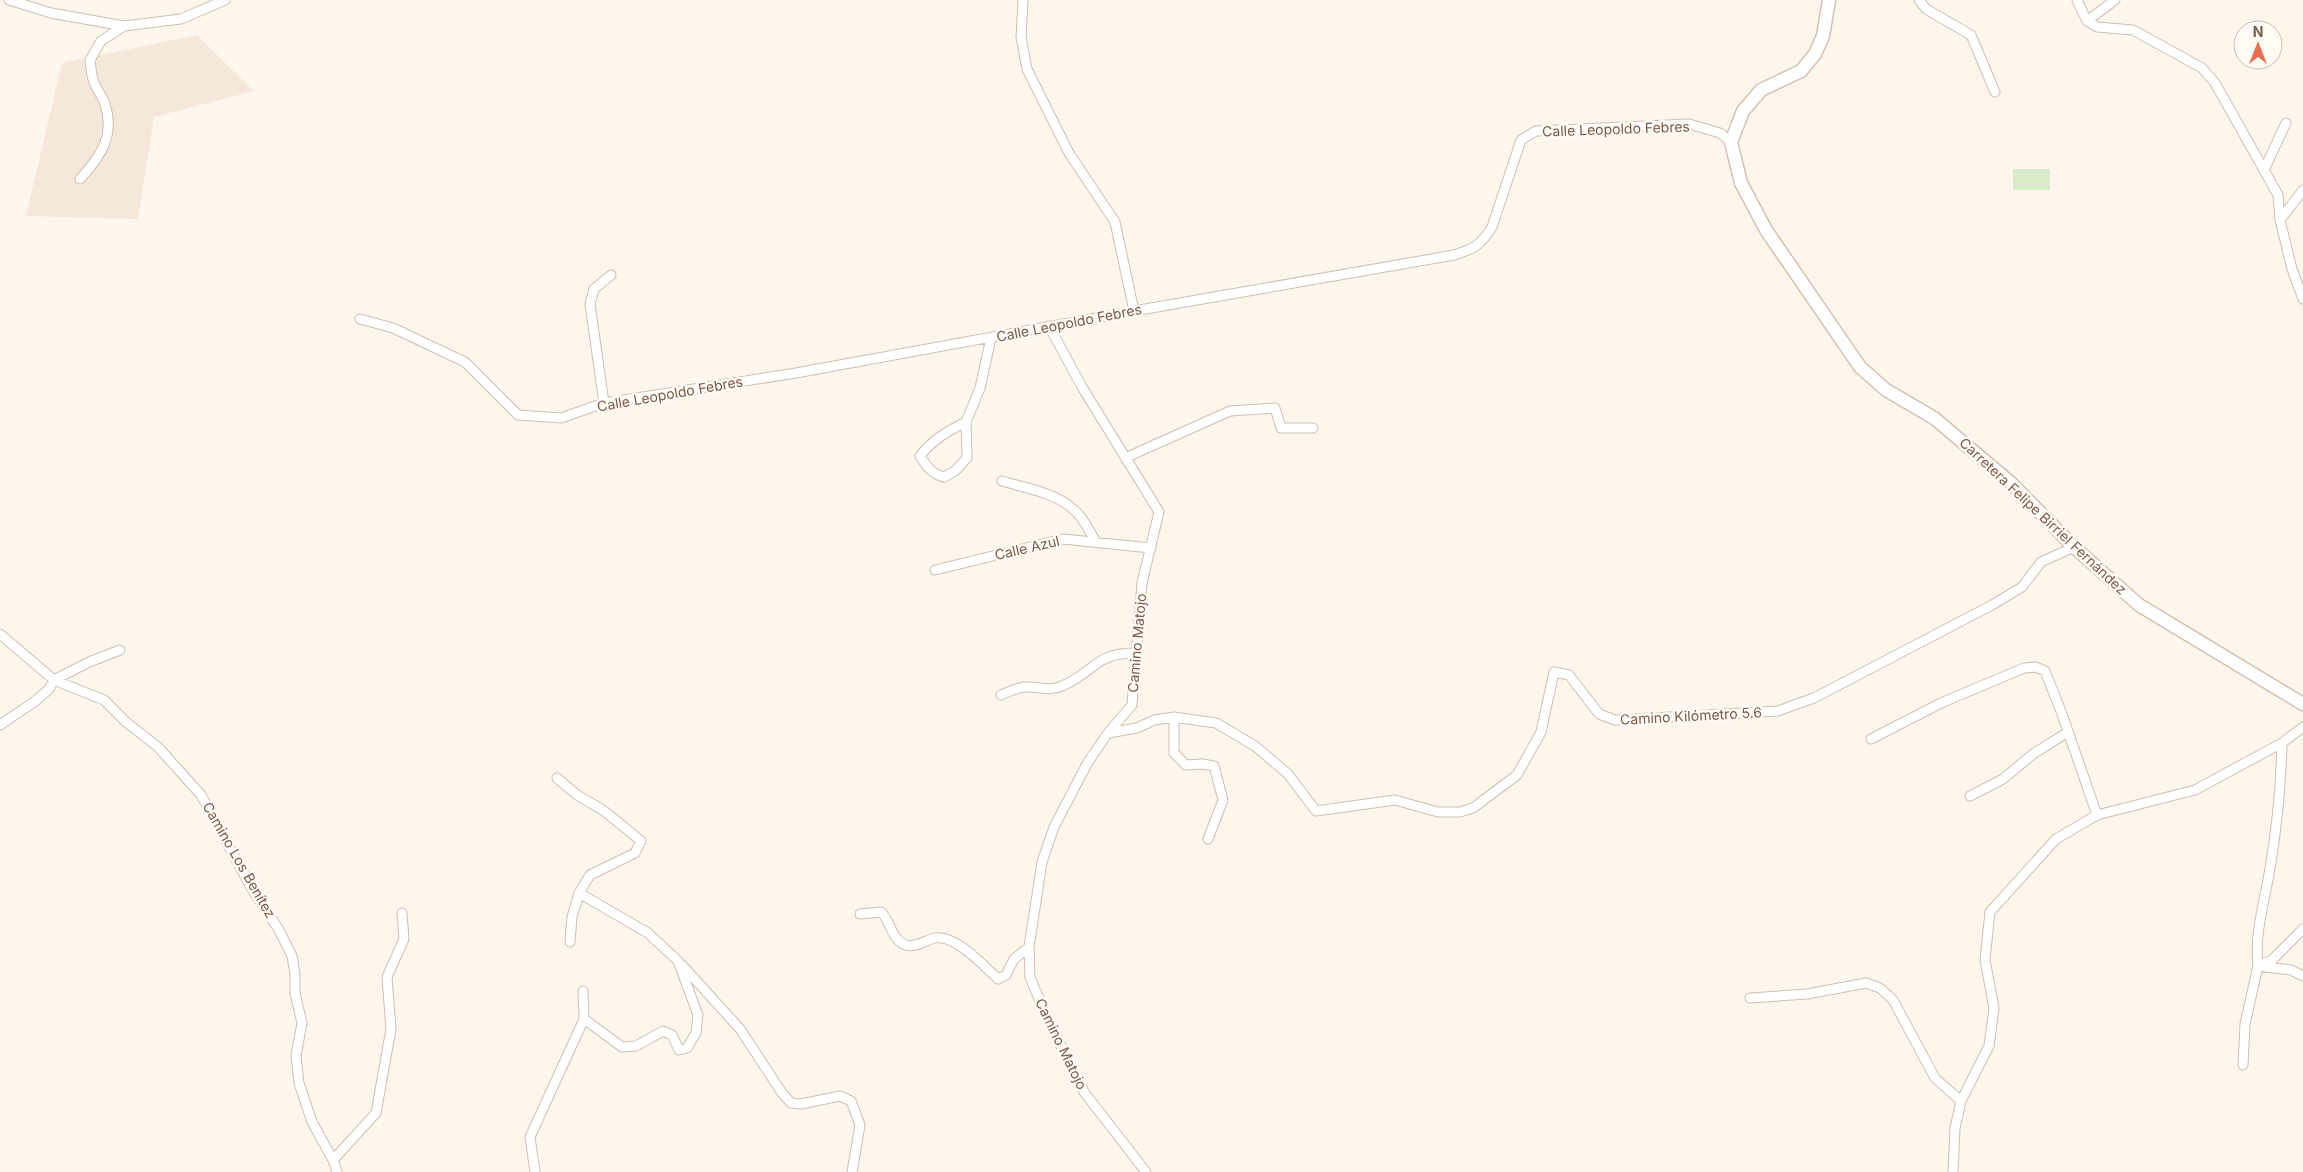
<svg xmlns="http://www.w3.org/2000/svg" width="2303" height="1172" viewBox="0 0 2303 1172" font-family="Inter,sans-serif">
<style>
.residential{fill:#f5e8da}
.green{fill:#d8ecc9}
.lines{fill:none;stroke-linecap:round;stroke-linejoin:round}
.street-casing{stroke:#d1beb0;stroke-width:11}
.secondary-casing{stroke:#d6c0b0;stroke-width:15}
.street{stroke:#fff;stroke-width:9}
.secondary{stroke:#fff;stroke-width:12}
.labels{text-anchor:middle;stroke-width:5;stroke-linejoin:round;paint-order:stroke}
.street-label{font-size:14px;fill:#7a5c4d;stroke:#fffaf3}
</style>
<rect width="100%" height="100%" fill="#fdf6ec"/>
<!-- residential -->
<path class="residential" d="M197 35 254 91 154 117 138 219 26 216 62 63Z"/>
<!-- green -->
<path class="green" d="M2013 169H2050V190H2013Z"/>
<g class="lines">
<!-- street casing -->
<g class="street-casing">
<path id="street" d="M9 0 51 13 124 26 181 19 225 0
M1023 0 1021 37 1027 69 1069 153 1115 222 1134 311
M1919 0 1926 9 1971 35 1995 92
M2077 0 2087 21 2097 27 2133 30 2202 68 2215 83 2278 195 2280 220 2292 269 2303 299
M2087 21 2115 0
M2264 170 2286 123
M80 179C101 156 115 136 105 104 102 95 95 88 93 79 91 73 91 66 90 60L101 41 124 26
M2280 220 2303 190
M360 319 393 328 465 362 518 415 561 418 604 403 796 373 1134 311 1454 255C1474 249 1481 245 1492 227L1521 140 1536 131 1689 124 1720 133 1731 142
M1049 326 1082 387 1159 512 1142 583 1132 705 1108 733 1088 762 1054 827 1042 862 1029 947 1030 977 1046 1016 1084 1092 1146 1172
M604 403 590 304 594 289 611 275
M966 422C949 430 931 441 920 456 927 467 932 474 944 477L955 471 967 458 966 422 980 388 991 338
M1125 458 1230 411 1275 408 1281 428H1313
M1002 481C1025 488 1057 493 1074 510 1084 518 1089 531 1096 542
M935 570 1063 539 1151 548
M0 634 54 680 104 700 126 722 158 747 201 795 252 889 279 930 292 956 295 974V993L302 1023 296 1056 299 1083 312 1122 333 1160 337 1172
M1001 695C1008 692 1016 688 1024 687 1037 686 1049 692 1062 686 1094 673 1094 653 1135 653
M1174 717V753L1186 765 1202 764 1214 766 1223 800 1208 839
M0 725 34 702 49 689 54 680 89 662 120 650
M1108 733 1137 728 1154 720 1174 717 1216 723 1255 746 1288 774 1316 811 1395 800 1438 812H1460L1473 808 1517 775 1541 732 1554 672 1569 675 1599 714 1615 720 1778 711 1794 705 1814 698 1992 605 2022 587 2041 562 2074 547
M1871 739 1941 703 2024 668 2036 667 2045 671 2062 714 2097 815
M2282 743C2281 785 2277 827 2270 868 2265 901 2254 933 2258 966L2291 970 2303 976
M557 778 577 795 603 810 641 841 635 853 590 875 579 893 572 917 570 942
M1970 796 2003 779 2033 754 2068 732
M579 893 648 933 678 961 698 1015 696 1033 687 1048 679 1050 672 1035 663 1031 636 1046 622 1047 584 1019 583 991
M860 914 881 912C891 921 891 940 906 945 916 948 926 940 935 938 955 934 984 966 998 979L1006 975 1014 959 1029 947
M682 965 740 1029 782 1093 791 1103 801 1104 840 1096 851 1101 860 1125 852 1172
M1750 998 1807 994 1866 983 1880 988 1893 1000 1935 1078 1961 1101
M2243 1065 2245 1024 2258 966 2272 960 2303 929
M333 1160 376 1113 391 1029 387 977 404 939 402 913
M535 1172 530 1137 584 1019
M1953 1172 1955 1128 1961 1101 1989 1046 1994 1008 1985 960 1990 912 2056 839 2097 815 2195 790 2282 743 2303 727"/>
</g>
<!-- secondary casing -->
<g class="secondary-casing">
<path id="secondary" d="M1829 0 1823 36 1815 54 1801 71 1761 90 1743 111 1731 142 1741 183 1766 230 1860 367 1886 390 1934 418 2011 483 2074 547 2139 605 2303 704"/>
</g>
<!-- street -->
<use href="#street" class="street"/>
<!-- secondary -->
<use href="#secondary" class="secondary"/>
</g>
<g class="labels">
<!-- street labels -->
<g class="street-label">
<text transform="translate(1616 129) rotate(-2)" y="5">Calle Leopoldo Febres</text>
<text transform="translate(1069 323) rotate(-11)" y="5">Calle Leopoldo Febres</text>
<text transform="translate(670 394) rotate(-10)" y="5">Calle Leopoldo Febres</text>
<text transform="translate(2043 516) rotate(43)" y="5">Carretera Felipe Birriel Fernández</text>
<text transform="translate(1027 548) rotate(-13)" y="5">Calle Azul</text>
<text transform="translate(1137 643) rotate(-85)" y="5">Camino Matojo</text>
<text transform="translate(1691 716) rotate(-3)" y="5">Camino Kilómetro 5.6</text>
<text transform="translate(239 860) rotate(60)" y="5">Camino Los Benítez</text>
<text transform="translate(1061 1044) rotate(64)" y="5">Camino Matojo</text>
</g>
</g>
<!-- north arrow -->
<g transform="translate(2258 45)"><circle r="24" fill="#fffaf3" stroke="#cabbb1"/>
<path d="M0-4L9 19L0 12L-9 19Z" fill="#e76f51"/>
<text y="-8" font-size="14" font-weight="bold" text-anchor="middle" fill="#7a5c4d">N</text>
</g>
</svg>
